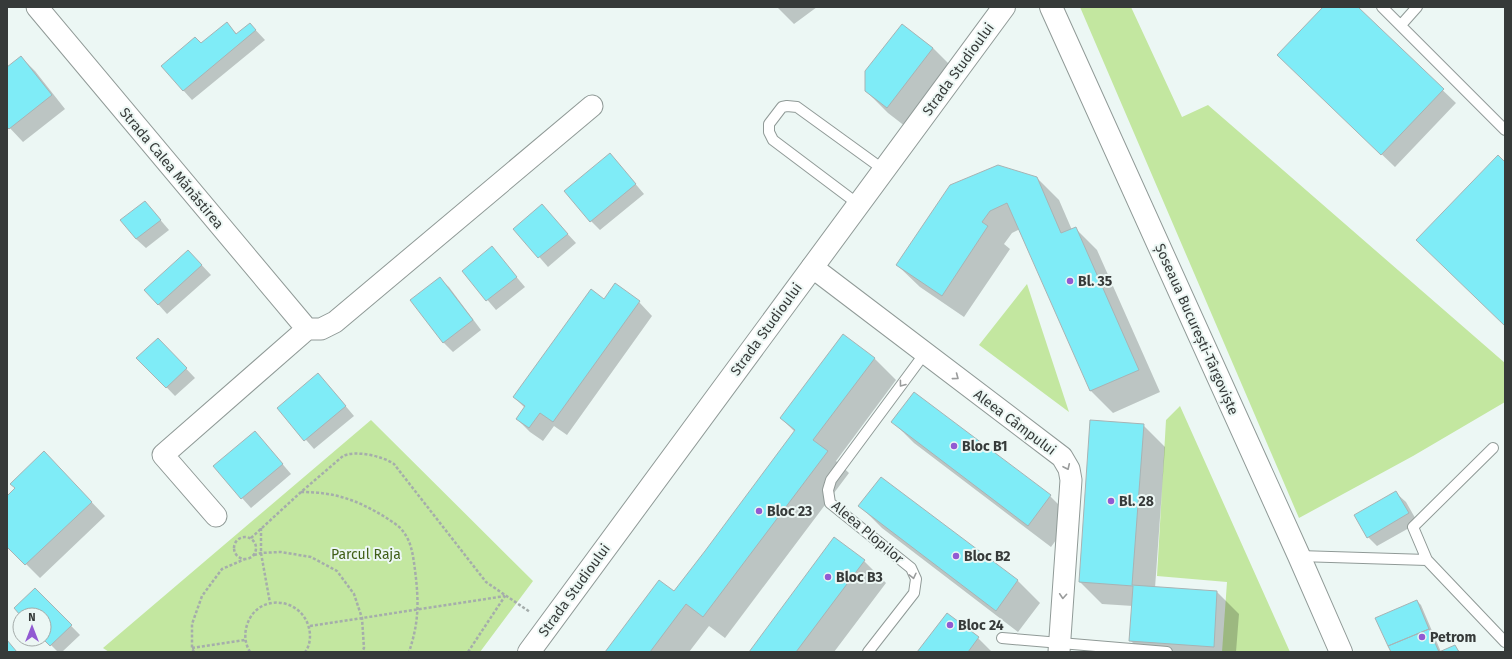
<svg xmlns="http://www.w3.org/2000/svg" width="1512" height="659" viewBox="0 0 1512 659" font-family="'Fira Sans',sans-serif">
<style>
.green{fill:#c3e7a0}
.shadow{fill:#0003}
.building{fill:#7fecf7;stroke:#a8b3b4}
.lines{fill:none;stroke-linecap:round;stroke-linejoin:round}
.service-casing{stroke:#909a97;stroke-width:12}
.minor-casing{stroke:#909a97;stroke-width:23}
.tertiary-casing{stroke:#909a97;stroke-width:24}
.primary-casing{stroke:#909a97;stroke-width:24}
.path{stroke:#a5adab;stroke-width:2.5;stroke-dasharray:3 2;stroke-linecap:butt}
.service{stroke:#fff;stroke-width:10}
.minor{stroke:#fff;stroke-width:21}
.tertiary{stroke:#fff;stroke-width:22}
.primary{stroke:#fff;stroke-width:22}
.oneway{stroke:#9a9c9c}
.poi-dot{fill:#915ad2;stroke:#ecf7f4;stroke-width:1.5}
.labels{text-anchor:middle;stroke-width:4;stroke-linejoin:round;paint-order:stroke}
.street-label{font-size:14px;fill:#363a39;stroke:#ecf7f4}
.poi-label{font-size:14px;font-weight:bold;fill:#363a39;stroke:#ecf7f4;text-anchor:start}
.park-label{font-size:14px;fill:#405f17;stroke:#ecf7f4}
</style>
<rect width="100%" height="100%" fill="#ecf7f4"/>
<!-- green -->
<path class="green" d="M1080 7H1131L1182 117 1208 105 1505 363V402L1413 456 1299 518Z
M1027 284 1069 412 979 345Z
M1180 406 1290 652H1222L1227 582 1157 576 1166 420Z
M371 420 533 581 480 652H109L103 648Z"/>
<!-- shadow -->
<path class="shadow" d="M777 7H817L794 24Z
M1324 7H1356L1456 103 1395 167 1291 68Z
M227 24 237 34 250 24 265 40 192 100 183 90 201 44Z
M902 25 933 48 955 70 910 130 888 113 866 91Z
M21 57 35 71 65 109 23 142 7 125V69Z
M610 154 644 194 600 230 591 221Z
M1037 178 1059 200 1072 230 1075 228 1097 250 1160 392 1113 413 1091 391 1020 229 1012 233 1004 244 1010 249 964 317 920 287 897 265Z
M145 202 169 230 146 248 136 239 122 220Z
M542 206 576 243 548 267 515 229Z
M492 248 525 287 496 310 463 271Z
M197 260 211 275 167 314 158 304Z
M439 278 449 287 481 330 453 352 444 343 411 300Z
M604 300 639 302 652 316 567 435 554 426 543 441 530 432 517 419 525 408 514 397Z
M158 339 195 378 175 396 138 358Z
M874 358 896 380 836 461 849 473 725 638 709 626 689 652H606L675 593 795 432 781 418Z
M327 384 354 416 314 449 278 408Z
M914 393 1050 496 1072 518 1051 547 914 443 892 421Z
M1143 425 1165 447 1155 588 1217 592 1239 614 1236 652H1142L1131 641 1133 606 1102 604 1080 582Z
M255 432 291 474 251 508 242 498Z
M57 466 105 516 40 578 7 545V497Z
M881 478 1018 581 1040 603 1018 632 882 528 860 506Z
M1396 493 1406 502 1418 523 1377 546 1368 537Z
M864 561 886 583 834 652H750Z
M35 589 80 635 62 652H58L44 638V615H22Z
M1417 601 1421 605 1441 652 1455 646 1460 652H1392Z
M978 638 992 652H919Z"/>
<!-- building -->
<path class="building" d="M1323 7H1358L1444 89 1381 155 1277 55Z
M227 22 236 34 250 23 256 30 183 91 161 66 195 37 201 43Z
M902 24 933 48 887 108 865 91V71Z
M21 56 52 95 9 129 7 127V67Z
M610 153 636 184 590 222 564 191Z
M1498 155 1505 162V326L1416 240Z
M998 165 1037 177 1061 233 1076 227 1139 370 1090 391 1007 203 990 211 982 222 988 226 942 296 896 265 950 185Z
M145 201 161 220 136 239 120 220Z
M542 204 568 234 538 258 513 229Z
M492 246 517 277 486 301 462 271Z
M188 250 202 265 158 305 144 290Z
M440 277 473 320 443 343 410 300Z
M615 283 640 301 553 422 540 413 529 428 516 419 525 406 513 397 591 289 604 299Z
M843 334 875 358 813 440 828 451 703 617 686 604 650 652H605L659 580 674 591 705 551 795 430 780 418Z
M158 338 187 368 166 388 136 358Z
M318 373 346 406 304 441 277 408Z
M914 392 1051 495 1028 526 891 422Z
M1090 420 1144 424 1132 585 1217 591 1214 647 1129 641 1133 586 1079 582Z
M255 431 283 464 241 499 213 466Z
M44 451 92 502 25 565 7 547V496L15 488 10 484Z
M881 477 1018 580 996 611 858 506Z
M1396 491 1409 513 1367 538 1354 515Z
M834 537 865 560 796 652H749Z
M35 588 72 625 50 646 43 639 44 615H20L14 608Z
M1417 600 1429 629 1388 646 1375 618Z
M947 613 979 637 968 652H917Z
M1429 629 1439 652 1455 645 1459 652H1391L1388 646Z
M7 640 17 652H7Z"/>
<g class="lines">
<!-- service casing -->
<g class="service-casing">
<path id="service" d="M1382 7 1505 130
M1401 25 1417 7
M858 204 773 140 769 132V124L782 107 787 106 797 107 884 170
M1299 556 1427 560 1505 642
M1427 560 1413 527 1493 448
M1002 638 1167 652
M868 652 914 593 916 579 911 568 830 503 828 490 831 480 925 353"/>
</g>
<!-- minor casing -->
<g class="minor-casing">
<path id="minor" d="M37 7 307 329
M812 267 1062 457 1069 469 1071 480 1059 652
M216 516 163 455 307 329H321L335 322 592 106"/>
</g>
<!-- tertiary casing -->
<g class="tertiary-casing">
<path id="tertiary" d="M529 652 1004 7"/>
</g>
<!-- primary casing -->
<g class="primary-casing">
<path id="primary" d="M1051 7 1299 556 1341 652"/>
</g>
<!-- path -->
<path class="path" d="M301 492C335 492 357 500 385 517 391 521 398 525 402 530 412 542 413 556 415 570 419 602 419 622 409 652
M261 528V553L270 603
M234 548a11 11 0 1 1 22 0a11 11 0 1 1-22 0Z
M251 538 301 492 343 456C355 450 383 456 394 464L486 582 530 612
M254 555 261 553 281 552 311 557 337 571 354 594 362 618 364 648 362 652
M310 626 505 596
M192 648 245 640
M194 652 192 648V624L202 596 222 569 245 559
M250 652C245 644 244 634 247 625 258 590 308 598 310 635 310 641 309 647 305 652
M468 652 505 596"/>
<!-- service -->
<use href="#service" class="service"/>
<!-- minor -->
<use href="#minor" class="minor"/>
<!-- tertiary -->
<use href="#tertiary" class="tertiary"/>
<!-- primary -->
<use href="#primary" class="primary"/>
</g>
<!-- one-way arrows -->
<defs><path id="oneway-chevron" d="M-2-3.5L2.5 0L-2 3.5" fill="none" stroke-width="1.6" stroke-linecap="round" stroke-linejoin="round"/></defs>
<g class="oneway">
<use href="#oneway-chevron" transform="translate(956 377) rotate(37)"/>
<use href="#oneway-chevron" transform="translate(902 384) rotate(127)"/>
<use href="#oneway-chevron" transform="translate(1067 467) rotate(65)"/>
<use href="#oneway-chevron" transform="translate(913 576) rotate(77)"/>
<use href="#oneway-chevron" transform="translate(1063 596) rotate(94)"/>
</g>
<!-- markers -->
<g class="poi-dot">
<circle cx="1070" cy="281" r="4"/>
<circle cx="954" cy="446" r="4"/>
<circle cx="1111" cy="501" r="4"/>
<circle cx="759" cy="511" r="4"/>
<circle cx="956" cy="556" r="4"/>
<circle cx="828" cy="577" r="4"/>
<circle cx="950" cy="625" r="4"/>
<circle cx="1422" cy="637" r="4"/>
</g>
<g class="labels">
<!-- street labels -->
<g class="street-label">
<text transform="translate(958 69) rotate(-54)" y="5">Strada Studioului</text>
<text transform="translate(172 168) rotate(50)" y="5">Strada Calea Mănăstirea</text>
<text transform="translate(766 329) rotate(-54)" y="5">Strada Studioului</text>
<text transform="translate(1197 329) rotate(66)" y="5">Șoseaua București-Târgoviște</text>
<text transform="translate(1015 422) rotate(37)" y="5">Aleea Câmpului</text>
<text transform="translate(868 532) rotate(40)" y="5">Aleea Plopilor</text>
<text transform="translate(574 590) rotate(-54)" y="5">Strada Studioului</text>
</g>
<!-- poi labels -->
<g class="poi-label">
<text x="1078" y="286">Bl. 35</text>
<text x="962" y="451">Bloc B1</text>
<text x="1119" y="506">Bl. 28</text>
<text x="767" y="516">Bloc 23</text>
<text x="964" y="561">Bloc B2</text>
<text x="836" y="582">Bloc B3</text>
<text x="958" y="630">Bloc 24</text>
<text x="1430" y="642">Petrom</text>
</g>
<!-- park labels -->
<g class="park-label">
<text x="366" y="559">Parcul Raja</text>
</g>
</g>
<!-- border -->
<rect width="1512" height="659" fill="none" stroke="#363a39" stroke-width="16"/>
<!-- north arrow -->
<g transform="translate(32 627)"><circle r="19" fill="#ecf7f4" stroke="#a3aba9"/>
<path d="M0-3L7 15L0 10L-7 15Z" fill="#915ad2"/>
<text y="-6" font-size="11" font-weight="bold" text-anchor="middle" fill="#363a39">N</text>
</g>
</svg>
